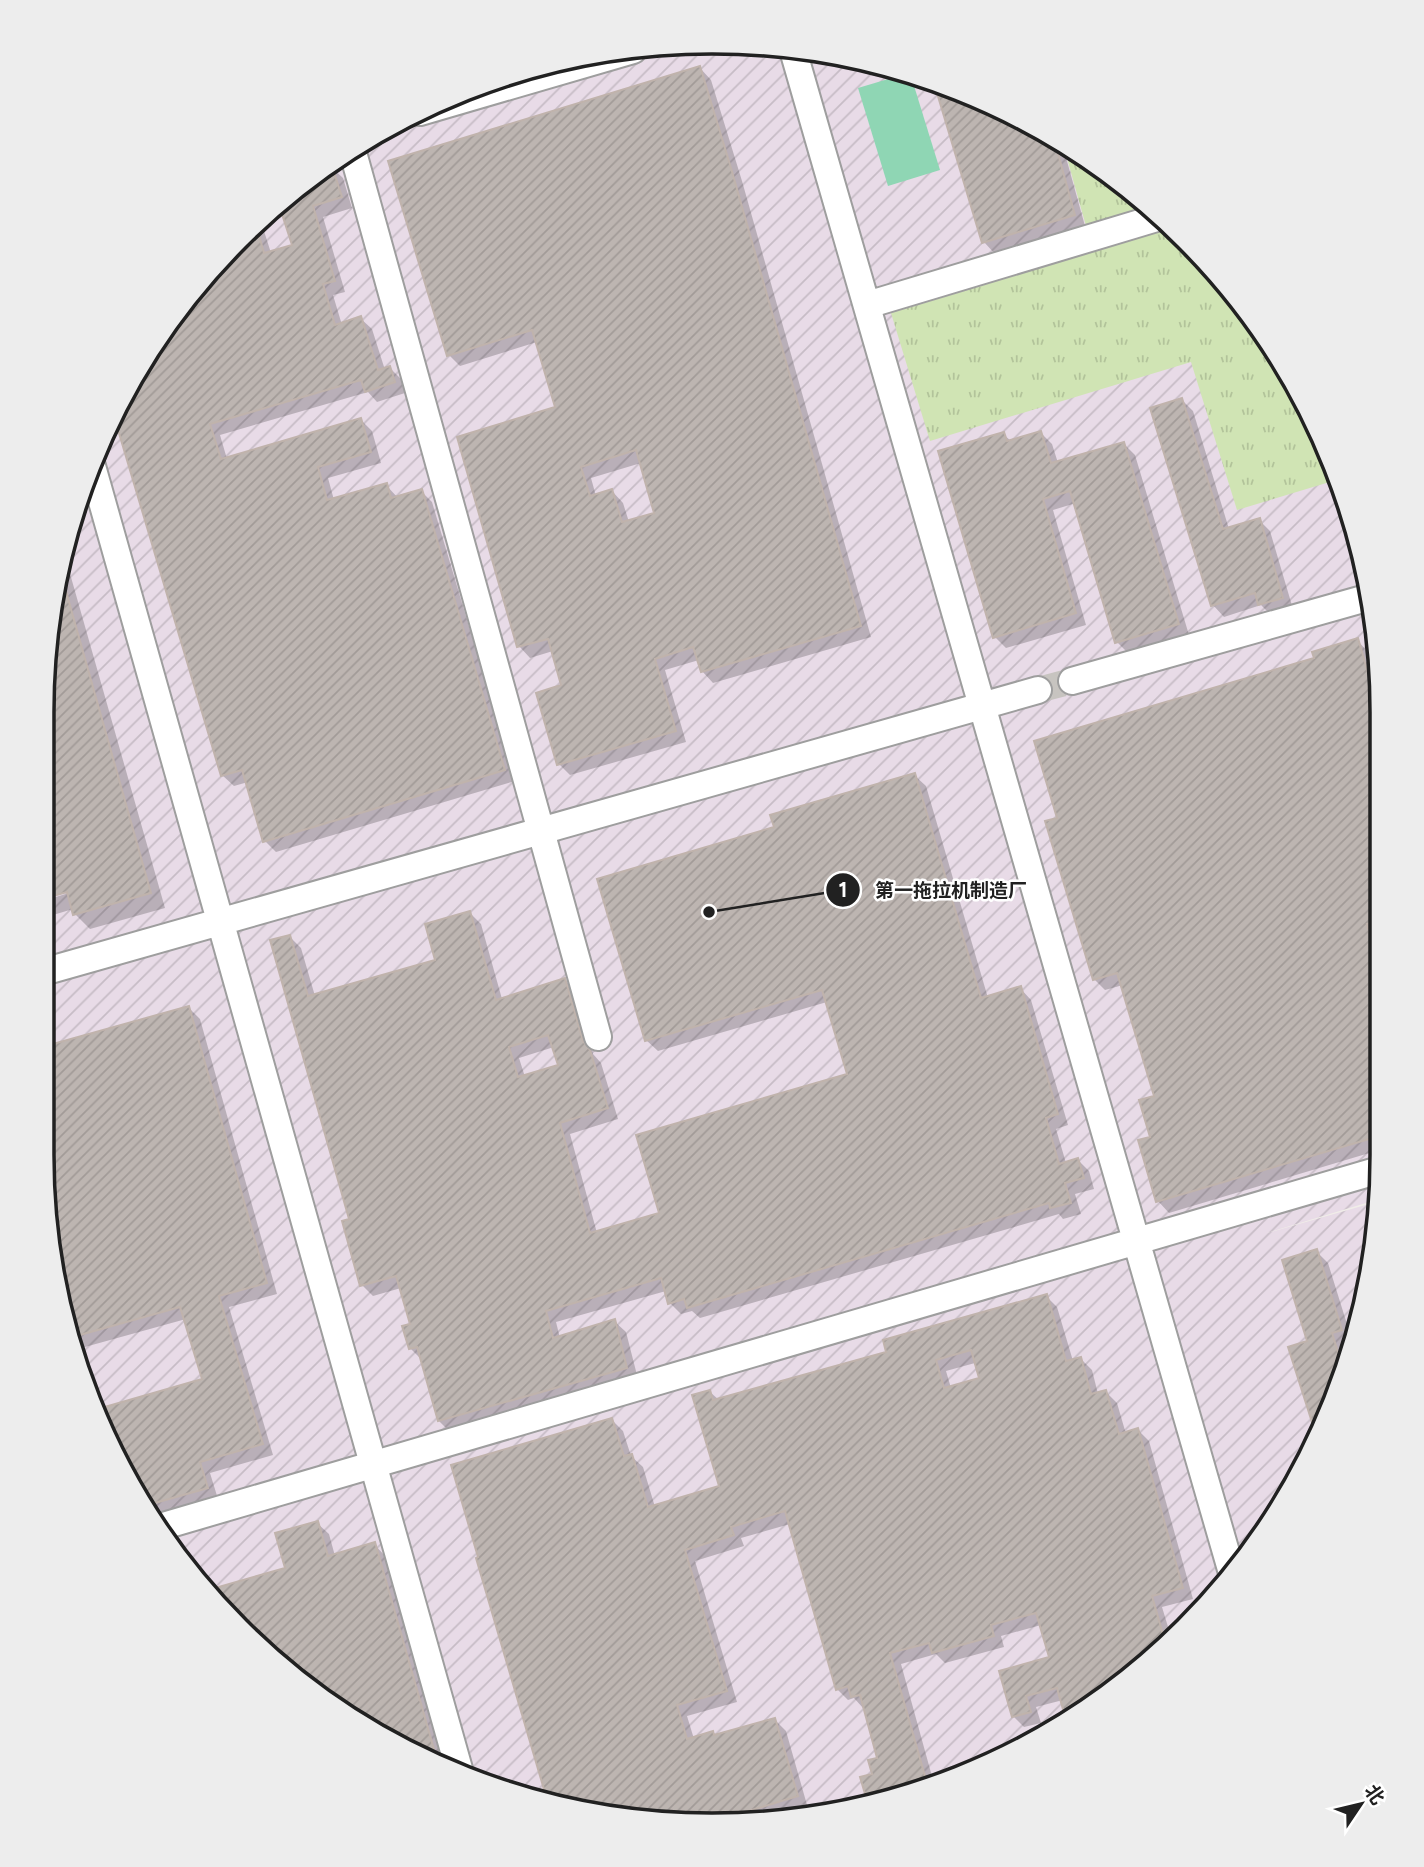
<svg xmlns="http://www.w3.org/2000/svg" width="1424" height="1867" viewBox="0 0 1424 1867" font-family="Figtree,'Noto Sans SC',sans-serif">
<style>
.industrial{fill:url(#industrial-furrows)}
.grass{fill:url(#grass-tufts)}
.pitch{fill:#8fd6b4}
.shadow{fill:#0003;fill-rule:evenodd}
.building{fill:url(#building-hatch);stroke:#c0b3ac;stroke-width:2;fill-rule:evenodd}
.lines{fill:none;stroke-linecap:round;stroke-linejoin:round}
.minor-tunnel{stroke:#c7c4c0;stroke-width:26;stroke-dasharray:26 13;stroke-linecap:butt}
.minor-casing{stroke:#9e9e9e;stroke-width:30}
.minor{stroke:#fff;stroke-width:26}
.rim{fill:none;stroke:#212121;stroke-width:3.5}
.leader{fill:none;stroke:#212121;stroke-width:2.5}
.callout-dot{fill:#212121;stroke:#fff;stroke-width:2.5}
.mark-label{font-size:21px;text-anchor:middle;font-weight:bold;fill:#fff}
.callout-label{font-size:19px;text-anchor:middle;font-weight:bold;fill:#212121;stroke:#fff;stroke-width:5;stroke-linejoin:round;paint-order:stroke}
</style>
<defs>
<pattern id="industrial-furrows" width="10" height="10" patternUnits="userSpaceOnUse" patternTransform="scale(1.75)"><rect width="10" height="10" fill="#e8dbe7"/><path d="M-1 1l2-2M0 10L10 0M9 11l2-2" fill="none" stroke="#c7bcc6"/></pattern>
<pattern id="grass-tufts" width="24" height="20" patternUnits="userSpaceOnUse" patternTransform="scale(1.75)"><rect width="24" height="20" fill="#d0e4b4"/><path d="M3 7l-1-3M5 7V3M7 7l1-3M15 17l-1-3M17 17v-4M19 17l1-3" fill="none" stroke="#b2c39a"/></pattern>
<pattern id="building-hatch" width="6" height="6" patternUnits="userSpaceOnUse" patternTransform="scale(1.75)"><rect width="6" height="6" fill="#bdb5b1"/><path d="M-1 1l2-2M0 6l6-6M5 7l2-2" fill="none" stroke="#a29b98"/></pattern>
</defs>
<rect width="100%" height="100%" fill="#f0ede8"/>
<!-- industrial -->
<path class="industrial" d="M712 42 843 55 969 93 1085 155 1186 239 1269 340 1346 496 1376 625V1200L1267 1233 1376 1202V1243L1331 1411 1269 1527 1186 1628 1084 1712 886 1802 712 1825 539 1802 377 1735 239 1629 132 1490 65 1329 42 1155 43 669 65 538 111 415 180 304 340 155 456 93 582 55Z"/>
<!-- grass -->
<path class="grass" d="M1063 144 1085 155 1148 207 1086 226Z
M1173 228 1186 239 1269 340 1324 451 1333 481 1237 510 1191 362 930 441 891 313Z"/>
<!-- pitch -->
<path class="pitch" d="M905 74 911 76 940 170 888 186 858 88Z"/>
<!-- shadow -->
<path class="shadow" d="M700 68 711 80 742 181 871 637 713 683 702 671 699 660 665 670 686 742 570 775 559 764 564 687 553 651 530 658 519 646 558 408 537 342 460 366 449 355ZM641 463 656 514 629 522 623 503 612 491 596 496 591 478Z
M936 83 969 93 1062 143 1085 226 995 254 984 242Z
M331 167 343 178 352 208 323 217 345 292 333 295 342 325 360 318 372 329 385 370 390 368 401 379 405 393 377 402 368 392 220 435 227 459 361 420 372 431 381 463 328 478 334 500 386 485 398 498 421 491 432 502 515 781 276 852 265 841 248 782 234 786 222 775 114 411 180 304 262 228 264 231 271 253 294 246 282 209 325 169Z
M1182 400 1193 411 1229 529 1259 520 1270 531 1293 609 1271 615 1261 605 1224 617 1213 605Z
M1041 433 1052 444 1058 463 1124 444 1135 455 1189 635 1128 653 1117 642 1076 503 1053 510 1086 625 1006 648 995 637 1003 434 1011 441Z
M63 549 165 908 90 929 75 914 73 909 43 918V901L75 891V888L43 897V669Z
M1357 640 1368 652 1376 679V1151L1169 1213 1158 1201 1152 1138 1156 1097 1123 985 1105 990 1094 979 1059 819 1316 659Z
M914 775 926 786 988 998 1020 988 1031 1000 1068 1125 1056 1129 1066 1163 1078 1160 1089 1171 1094 1189 1075 1194 1081 1214 1063 1219 1059 1214 700 1318 692 1311 681 1314 670 1303 666 1291 556 1322 560 1338 614 1321 626 1332 638 1379 450 1432 439 1421 422 1360 410 1348 412 1325 401 1288 373 1296 362 1285 352 1220 290 937 301 948 315 996 438 961 470 913 481 924 502 999 565 980 576 991 593 1054 601 1063 618 1119 570 1134 597 1233 661 1214 849 1075 827 1002 658 1051 646 1040 777 828ZM554 1047 560 1067 525 1077 519 1058Z
M189 1008 200 1019 277 1294 229 1307 273 1455 210 1473 218 1499 153 1518 132 1490 99 1411 204 1380 186 1319 74 1350 65 1329 42 1155Z
M1316 1251 1328 1263 1351 1337 1350 1342 1342 1344 1346 1357 1331 1411 1318 1436 1310 1342Z
M1046 1296 1057 1307 1073 1361 1081 1359 1092 1370 1098 1394 1106 1392 1117 1403 1126 1434 1138 1430 1149 1441 1193 1599 1162 1607 1172 1640 1084 1712 1068 1719 1063 1700 1036 1707 1041 1723 1024 1727 1013 1716 1001 1672 1051 1658 1041 1625 1001 1636 1004 1647 945 1663 936 1654 901 1664 933 1780 937 1779 886 1802 870 1804 862 1779 874 1775 879 1759 865 1707 863 1708 854 1698 848 1700 837 1689 790 1524 741 1538 744 1546 695 1561 737 1702 687 1716 694 1739 715 1737 775 1720 786 1731 809 1812 712 1825 550 1804 478 1559 612 1420 623 1431 631 1456 643 1467 655 1507 721 1487 710 1392 719 1400 888 1353ZM975 1363 981 1379 951 1388 946 1371Z
M317 1523 329 1534 335 1556 374 1544 385 1556 445 1763 377 1735 239 1629 209 1591 287 1569Z"/>
<!-- building -->
<path class="building" d="M700 66 731 168 861 626 701 672 693 647 655 659 676 731 557 765 536 693 561 685 548 639 517 647 457 437 555 407 532 330 447 356 388 161ZM636 450 654 513 622 522 612 489 590 496 581 467Z
M934 83 969 93 1054 139 1075 215 982 243Z
M331 163 342 197 313 206 335 281 323 284 335 325 361 316 378 370 390 366 395 382 365 392 361 380 210 424 221 459 361 418 371 452 318 467 327 500 387 483 391 498 422 489 505 770 263 842 242 770 221 776 113 413 180 305 258 232 264 253 292 245 281 211Z
M1182 398 1223 529 1260 518 1283 598 1258 605 1255 593 1211 606 1150 408Z
M1041 431 1051 463 1124 442 1179 624 1115 643 1070 491 1043 499 1076 613 993 638 938 451 1004 432 1007 441Z
M60 570 151 893 73 915 67 892 43 899V669Z
M1358 638 1376 701V923L1367 924 1376 954V1137L1156 1202 1138 1140 1150 1137 1139 1100 1154 1096 1117 973 1093 980 1045 821 1057 818 1034 741 1314 658 1312 652Z
M915 773 981 998 1021 986 1058 1114 1046 1118 1059 1164 1078 1158 1084 1178 1065 1183 1071 1203 1050 1208 1049 1203 687 1308 684 1299 668 1304 661 1278 546 1311 553 1338 615 1319 627 1368 438 1421 417 1347 409 1349 402 1326 410 1324 396 1276 360 1286 342 1221 349 1219 270 940 290 935 308 996 435 960 425 924 470 911 496 1000 565 978 583 1041 590 1050 608 1108 560 1123 590 1233 659 1213 636 1135 847 1074 822 990 645 1041 597 879 774 827 770 815ZM548 1035 558 1065 518 1077 509 1047Z
M189 1006 267 1283 219 1296 263 1444 200 1462 208 1488 144 1506 132 1490 98 1409 202 1379 180 1307 69 1338 65 1329 42 1155V1047Z
M1317 1249 1342 1330 1332 1333 1343 1368 1331 1411 1317 1438 1288 1347 1307 1341 1282 1260Z
M1047 1294 1066 1361 1081 1357 1091 1394 1106 1390 1119 1434 1138 1428 1183 1588 1152 1596 1166 1645 1084 1712 1066 1720 1057 1688 1026 1696 1031 1712 1012 1717 999 1671 1049 1657 1036 1613 991 1625 994 1636 932 1653 929 1643 890 1653 927 1783 886 1802 868 1804 860 1777 872 1774 868 1760 877 1758 860 1695 851 1697 848 1686 836 1690 785 1511 731 1527 734 1535 685 1550 727 1691 677 1705 687 1739 713 1731 714 1735 775 1718 798 1796 706 1824 548 1803 476 1558 478 1557 451 1465 612 1418 624 1456 632 1454 648 1507 719 1486 692 1395 710 1390 713 1400 886 1352 883 1340ZM971 1350 979 1378 944 1388 936 1360Z
M318 1521 328 1556 375 1542 437 1760 377 1735 239 1629 208 1590 285 1568 275 1533Z"/>
<g class="lines">
<!-- minor-tunnel -->
<path class="minor-tunnel" d="M1038 690 1072 681"/>
<!-- minor casing -->
<g class="minor-casing">
<path id="minor" d="M793 50 1232 1573
M420 112 633 50
M352 149 598 1037
M867 305 1160 217
M92 466 459 1769
M1072 681 1370 597
M43 972 1038 690
M160 1527 1376 1171"/>
</g>
<!-- minor -->
<use href="#minor" class="minor"/>
</g>
<!-- crop -->
<path d="M0 0H1424V1867H0ZM712 54H712A658 658 0 0 1 1370 712V1155A658 658 0 0 1 712 1813H712A658 658 0 0 1 54 1155V712A658 658 0 0 1 712 54Z" fill="#ededed" fill-rule="evenodd"/>
<path class="rim" d="M712 54H712A658 658 0 0 1 1370 712V1155A658 658 0 0 1 712 1813H712A658 658 0 0 1 54 1155V712A658 658 0 0 1 712 54Z"/>
<!-- callouts -->
<path class="leader" d="M709 912L843 890"/>
<g class="callout-dot">
<circle cx="709" cy="912" r="7"/>
<circle cx="843" cy="890" r="18"/>
</g>
<g class="mark-label">
<text x="843" y="897">1</text>
</g>
<g class="callout-label">
<text x="951" y="897">第一拖拉机制造厂</text>
</g>
<!-- north arrow -->
<g transform="translate(1361 1804) rotate(55)" stroke="#ffffff" stroke-width="5" paint-order="stroke">
<path d="M0-5L12 26L0 18L-12 26Z" fill="#212121"/>
<text y="-10" font-size="19" font-weight="bold" text-anchor="middle" fill="#212121">北</text>
</g>
</svg>
